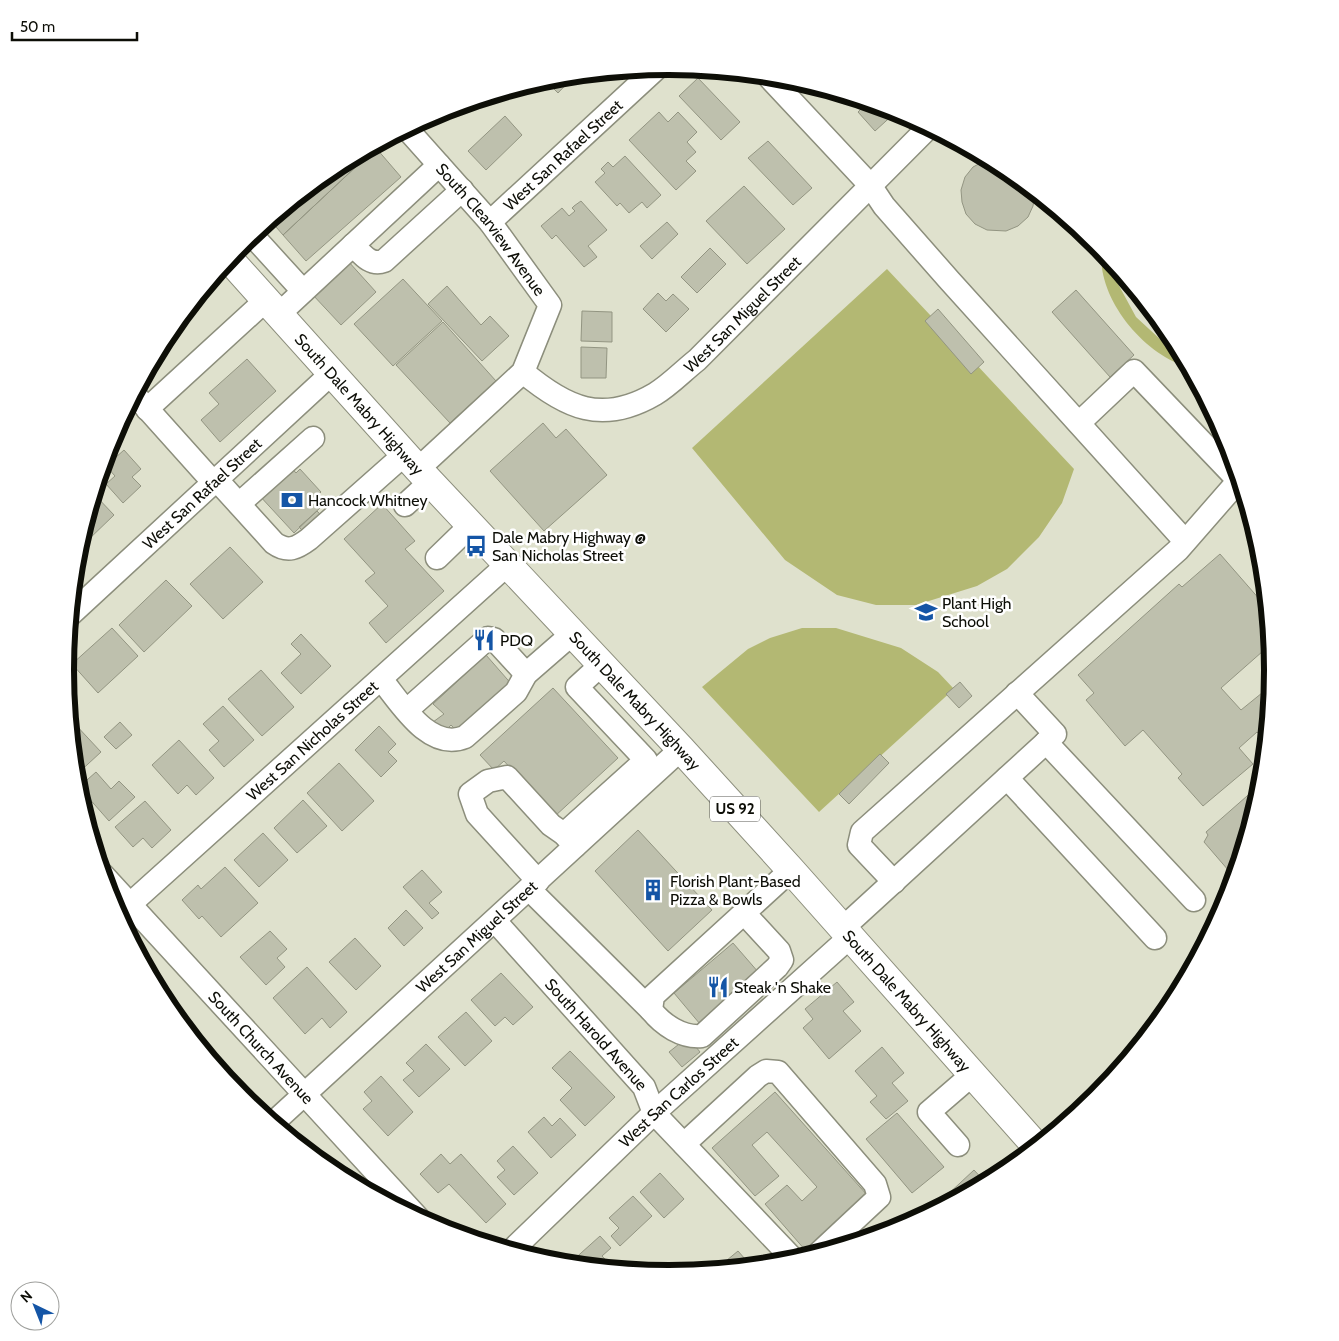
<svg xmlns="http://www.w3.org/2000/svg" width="1339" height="1341" viewBox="0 0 1339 1341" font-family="Cabin,sans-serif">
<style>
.green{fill:#b3b873}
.building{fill:#bec0ad;stroke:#939582}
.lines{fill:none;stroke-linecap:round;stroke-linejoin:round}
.minor-casing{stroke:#8c8e7c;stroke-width:25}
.major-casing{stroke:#8c8e7c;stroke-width:30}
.minor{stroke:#fff;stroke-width:22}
.major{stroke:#fff;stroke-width:28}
.labels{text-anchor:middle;stroke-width:5;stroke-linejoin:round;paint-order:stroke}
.shield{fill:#fff;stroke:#565651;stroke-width:1}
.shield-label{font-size:15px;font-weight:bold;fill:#0d0e07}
.street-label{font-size:16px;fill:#0d0e07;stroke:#fff}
.poi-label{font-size:16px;fill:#0d0e07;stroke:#fff;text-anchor:start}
.rim{fill:none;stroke:#0d0e07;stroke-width:6}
</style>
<rect width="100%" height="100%" fill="#dfe1cd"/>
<!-- green -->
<path class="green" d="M1102 249 1114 264 1117 282 1136 317 1161 340 1179 348 1189 367C1144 356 1095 296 1102 249Z
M887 269 1074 469 1062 503 1039 537 1007 569 977 586 916 605H876L837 595 785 560 692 448Z
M802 628H836L901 648 938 672 954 689 819 812 702 687 748 649 770 638Z"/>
<!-- building -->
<path class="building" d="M575 75 558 93 545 80 552 78Z
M698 78 740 122 721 140 679 96Z
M868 102 897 111 875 131 858 112Z
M659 112 668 122 678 112 697 132 687 142 696 152 686 161 696 171 676 190 629 140Z
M505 116 522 135 486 170 468 151Z
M768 141 812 188 793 205 748 158Z
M376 148 401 177 306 261 283 235Z
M357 155 362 161 283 235 270 220 334 168Z
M625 156 661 195 647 208 642 202 629 213 620 203 617 206 595 182 605 173 601 169 608 162 613 167Z
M988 159 1006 168 1035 192 1033 206 1028 217 1018 226 1006 231 987 230 975 224 966 214 962 202 961 190 965 177 973 167Z
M744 186 785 229 747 264 706 221Z
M581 201 607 230 588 246 597 257 584 267 556 235 552 239 541 226 562 208 569 216 575 211 572 208 574 206Z
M667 222 678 234 652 259 640 246Z
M710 248 726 264 697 293 681 277Z
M348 261 376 292 341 325 312 294Z
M403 279 442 321 393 366 354 324Z
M447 286 481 325 490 316 509 336 482 361 428 304Z
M1076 290 1134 355 1110 377 1052 312Z
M658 293 666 301 673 294 689 309 666 332 643 309Z
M938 309 984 362 971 374 925 321Z
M582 311 612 312V342L581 341Z
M443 322 496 381 450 423 396 365Z
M581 347 607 348 606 378H581Z
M247 359 276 391 220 442 201 420 219 404 209 393Z
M543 423 556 438 566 429 607 475 544 531 490 471Z
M124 450 141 469 132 477 141 486 123 503 106 484 115 476 106 466Z
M289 465 296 473 300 469 321 492 317 496 324 504 294 533 258 494Z
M94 494 114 515 87 541 82 536Z
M382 504 415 541 405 549 444 591 386 643 369 623 388 606 365 581 375 573 344 539Z
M317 511 335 530 317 546 299 527Z
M1257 536 1262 553 1263 556 1251 542Z
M230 547 263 582 223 619 190 584Z
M1220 554 1268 609 1271 644 1221 688 1241 710 1273 684 1267 742 1257 732 1239 748 1253 764 1203 806 1178 778 1182 774 1143 730 1125 746 1086 700 1094 693 1078 675 1179 584 1182 587Z
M166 580 192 606 144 652 119 625Z
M112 628 138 656 98 693 72 664Z
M301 634 331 666 301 694 281 673 301 654 291 644Z
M486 655 514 687 461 735 451 725 443 733 433 722 444 714 433 704Z
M261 670 294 707 262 736 228 699Z
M960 682 972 696 959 708 946 694Z
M553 688 618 758 554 817 504 761 494 770 480 755Z
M223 706 254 740 224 767 209 750 219 741 203 724Z
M120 722 132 735 116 749 104 737Z
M74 723 101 752 75 776 71 726Z
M379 726 396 744 388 752 397 761 381 777 355 750Z
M179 740 214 778 196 795 187 785 178 794 152 765Z
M880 754 889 763 849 804 839 794Z
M339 763 374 801 342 831 307 793Z
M96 772 111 789 119 781 135 797 109 821 79 787Z
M1263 782 1262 789 1235 878 1204 842 1208 835 1206 832Z
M303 800 327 826 297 853 274 828Z
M145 801 171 830 152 848 143 838 133 847 115 827Z
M638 830 712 910 668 951 595 871Z
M263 833 288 860 259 887 234 860Z
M225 867 258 903 221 937 202 916 199 919 182 900 198 885 201 889Z
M422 870 442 892 429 903 439 913 432 919 403 887Z
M406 910 423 928 404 946 388 928Z
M270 931 287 949 277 958 285 967 266 985 240 957Z
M355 938 381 966 356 990 329 962Z
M733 943 759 973 700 1024 674 993Z
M307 967 347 1012 330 1028 322 1018 305 1034 273 998Z
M501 973 533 1007 513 1025 505 1017 495 1026 471 1000Z
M837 982 854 1002 843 1011 861 1031 829 1059 803 1028 813 1019 805 1009Z
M466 1012 492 1041 465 1066 438 1037Z
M688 1037 700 1052 682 1067 669 1052Z
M426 1044 450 1069 419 1097 403 1080 414 1071 406 1063Z
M882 1047 904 1073 892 1083 908 1101 886 1119 870 1102 877 1096 855 1071Z
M570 1051 615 1097 585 1126 560 1100 572 1088 552 1068Z
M213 1056 242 1086 237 1091 210 1059Z
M381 1076 413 1112 388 1136 363 1109 372 1101 364 1092Z
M775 1092 868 1196 806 1251 765 1204 787 1185 802 1201 817 1187 767 1132 752 1145 779 1176 755 1196 712 1148Z
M1083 1095 1091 1103 1100 1095 1097 1098 1072 1119 1065 1111Z
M897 1113 944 1167 912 1193 866 1139Z
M544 1117 552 1126 560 1118 576 1135 551 1158 528 1132Z
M513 1146 538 1173 514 1195 497 1177 505 1170 497 1161Z
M441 1154 450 1164 461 1154 506 1204 486 1223 449 1184 438 1193 420 1174Z
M974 1170 986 1183 950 1203 945 1197Z
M660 1173 684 1199 664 1218 640 1192Z
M633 1196 652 1216 620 1246 611 1236 619 1228 609 1218Z
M600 1236 611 1248 602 1256 615 1270 574 1266 571 1262Z
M738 1251 752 1267 715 1270Z"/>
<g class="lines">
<!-- minor casing -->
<g class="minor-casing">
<g id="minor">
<path d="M768 76 870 185 884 206 950 281 1185 541"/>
<path id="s1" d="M407 129 490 222 550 305 523 372 418 469"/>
<path id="s2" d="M490 222 658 67"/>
<path d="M252 235 303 291"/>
<path d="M353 245C362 254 370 266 384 261L462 190"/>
<path d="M279 314 439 165"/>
<path id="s3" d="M523 372C566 408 602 425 655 394 670 385 683 371 697 360L929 127"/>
<path d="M135 395 213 482"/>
<path d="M147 409 266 300"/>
<path d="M1079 423 1134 371 1239 481"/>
<path d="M216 479 274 543C288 553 297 548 309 539L405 454"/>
<path d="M239 504 313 438"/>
<path d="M405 505 430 482"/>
<path d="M437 558 470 526"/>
<path id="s4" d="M71 614 332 373"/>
<path d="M381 679C400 702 429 752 465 737L516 692 526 674 572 634"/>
<path d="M407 710 488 638 494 639 526 674"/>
<path d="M1046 742 1194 900"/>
<path d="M1007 778 1155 938"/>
<path d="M564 834 646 760 577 687 601 665"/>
<path id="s5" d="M103 875 419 1219"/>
<path d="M538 881 477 814 470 794 488 781 507 777 551 825 564 834 575 846"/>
<path d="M894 882 859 845 862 832 1178 550 1240 479"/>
<path d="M529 889 651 1010"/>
<path d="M744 913 779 951 782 960 777 967 702 1036C682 1038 663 1025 651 1010L653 996 791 870"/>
<path id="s6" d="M118 915 507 565"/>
<path id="s7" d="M495 921 644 1087 654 1113 795 1261"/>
<path d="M843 928 1055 734 1017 693"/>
<path id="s8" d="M273 1123 681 749"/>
<path d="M684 1144 758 1076 766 1071 778 1072 875 1184 879 1197 818 1254"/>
<path d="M958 1145 929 1112 973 1074"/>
<path id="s9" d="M511 1251 654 1113 851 936"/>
</g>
</g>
<!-- major casing -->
<g class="major-casing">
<g id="major">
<path id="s10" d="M229 259 418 469 681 749 791 870 1037 1147"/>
</g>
</g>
<!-- minor -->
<use href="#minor" class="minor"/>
<!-- major -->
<use href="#major" class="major"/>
</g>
<!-- icons -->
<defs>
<g id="bank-bare" transform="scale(1.725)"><path d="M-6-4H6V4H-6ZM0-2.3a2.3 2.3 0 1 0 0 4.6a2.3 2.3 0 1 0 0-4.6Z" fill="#1455a6" stroke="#fff" stroke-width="2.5" paint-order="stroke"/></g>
<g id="bus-bare" transform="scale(1.725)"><path d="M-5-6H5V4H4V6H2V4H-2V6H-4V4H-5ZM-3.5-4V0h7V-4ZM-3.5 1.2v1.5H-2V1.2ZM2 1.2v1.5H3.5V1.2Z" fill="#1455a6" stroke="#fff" stroke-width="2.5" paint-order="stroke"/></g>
<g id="school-bare" transform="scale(1.725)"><path d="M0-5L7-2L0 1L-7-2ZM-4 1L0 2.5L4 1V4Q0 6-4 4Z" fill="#1455a6" stroke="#fff" stroke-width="2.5" paint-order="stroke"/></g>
<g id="restaurant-bare" transform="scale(1.725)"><path d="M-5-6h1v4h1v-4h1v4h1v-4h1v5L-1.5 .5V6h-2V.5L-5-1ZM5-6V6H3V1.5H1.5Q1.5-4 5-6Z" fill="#1455a6" stroke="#fff" stroke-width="2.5" paint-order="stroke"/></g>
<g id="building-bare" transform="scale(1.725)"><path d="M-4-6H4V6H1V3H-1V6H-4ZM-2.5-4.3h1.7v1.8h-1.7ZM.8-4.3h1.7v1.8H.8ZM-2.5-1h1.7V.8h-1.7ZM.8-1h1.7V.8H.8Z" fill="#1455a6" stroke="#fff" stroke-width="2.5" paint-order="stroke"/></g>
</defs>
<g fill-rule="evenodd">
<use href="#bank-bare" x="292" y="500"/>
<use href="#bus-bare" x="476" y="546"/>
<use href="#school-bare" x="926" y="612"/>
<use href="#restaurant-bare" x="484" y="640"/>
<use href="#building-bare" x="653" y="890"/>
<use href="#restaurant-bare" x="718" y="987"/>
</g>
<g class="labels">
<!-- shield labels -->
<rect class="shield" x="710" y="796.5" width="50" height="25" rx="4"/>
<g class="shield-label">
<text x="735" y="814">US 92</text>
</g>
<!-- street labels -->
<g class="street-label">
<text dy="6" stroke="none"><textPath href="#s2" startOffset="99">West San Rafael Street</textPath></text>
<text dy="6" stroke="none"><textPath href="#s1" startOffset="131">South Clearview Avenue</textPath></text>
<text dy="6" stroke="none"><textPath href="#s3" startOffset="264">West San Miguel Street</textPath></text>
<text dy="6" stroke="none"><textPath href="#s10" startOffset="195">South Dale Mabry Highway</textPath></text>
<text dy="6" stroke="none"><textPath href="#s4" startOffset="178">West San Rafael Street</textPath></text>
<text dy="6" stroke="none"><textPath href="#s10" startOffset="600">South Dale Mabry Highway</textPath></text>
<text dy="6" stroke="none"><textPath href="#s6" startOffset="261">West San Nicholas Street</textPath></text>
<text dy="6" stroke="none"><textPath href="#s8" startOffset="276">West San Miguel Street</textPath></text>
<text dy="6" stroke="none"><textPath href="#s10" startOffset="1005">South Dale Mabry Highway</textPath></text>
<text dy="6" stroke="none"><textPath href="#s7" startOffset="152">South Harold Avenue</textPath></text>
<text dy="6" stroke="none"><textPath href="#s5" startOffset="234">South Church Avenue</textPath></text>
<text dy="6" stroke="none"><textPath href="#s9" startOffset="231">West San Carlos Street</textPath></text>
</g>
<!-- poi labels -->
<g class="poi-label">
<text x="308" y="506">Hancock Whitney</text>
<text x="492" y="543">Dale Mabry Highway @<tspan x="492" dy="18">San Nicholas Street</tspan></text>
<text x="942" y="609">Plant High<tspan x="942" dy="18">School</tspan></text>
<text x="500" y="646">PDQ</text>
<text x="670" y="887">Florish Plant-Based<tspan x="670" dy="18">Pizza &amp; Bowls</tspan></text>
<text x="734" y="993">Steak 'n Shake</text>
</g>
</g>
<!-- crop -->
<path d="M0 0H1339V1341H0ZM74 670a595 595 0 1 1 1190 0a595 595 0 1 1-1190 0Z" fill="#fff" fill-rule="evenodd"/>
<path class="rim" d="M74 670a595 595 0 1 1 1190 0a595 595 0 1 1-1190 0Z"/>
<!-- north arrow -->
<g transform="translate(35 1306) rotate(317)"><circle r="24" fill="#ffffff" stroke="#9e9f9c"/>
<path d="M0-4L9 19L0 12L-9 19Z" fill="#1455a6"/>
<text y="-8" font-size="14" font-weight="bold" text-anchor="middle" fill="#0d0e07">N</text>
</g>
<!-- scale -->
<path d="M12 32v8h125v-8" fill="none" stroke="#0d0e07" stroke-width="2.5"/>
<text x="20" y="32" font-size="15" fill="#0d0e07" stroke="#ffffff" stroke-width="4" paint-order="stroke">50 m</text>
</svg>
